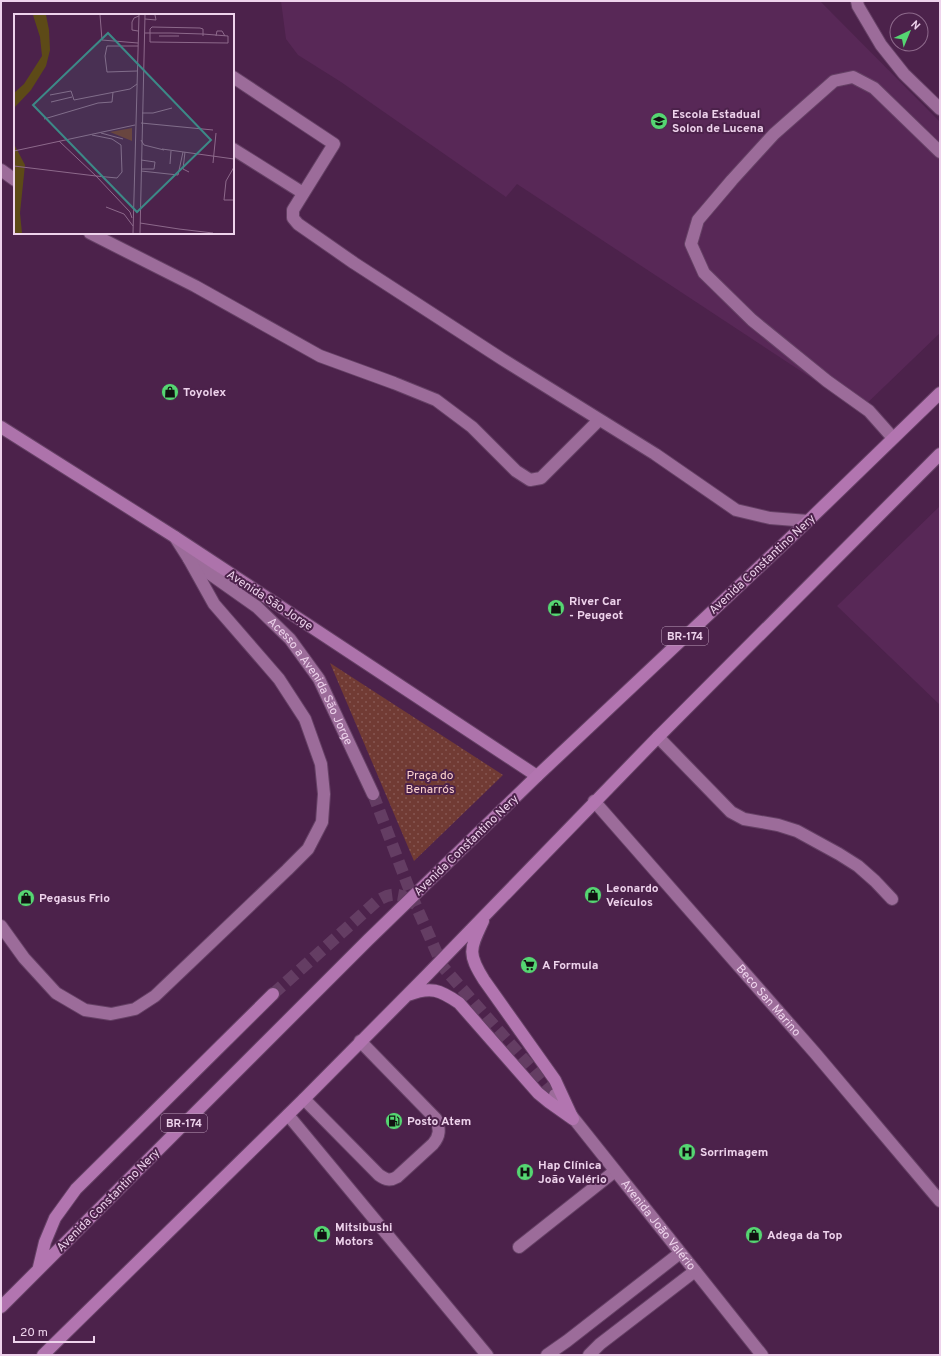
<svg xmlns="http://www.w3.org/2000/svg" width="941" height="1356" viewBox="0 0 941 1356" font-family="Overpass,sans-serif">
<style>
.built{fill:#582857}
.green{fill:url(#green-dots)}
.lines{fill:none;stroke-linecap:round;stroke-linejoin:round}
.tertiary-tunnel{stroke:#643d63;stroke-width:12;stroke-dasharray:12 6;stroke-linecap:butt}
.trunk-tunnel{stroke:#643d63;stroke-width:12;stroke-dasharray:12 6;stroke-linecap:butt}
.service-casing{stroke:#654065;stroke-width:14}
.minor-casing{stroke:#654065;stroke-width:14}
.tertiary-casing{stroke:#654065;stroke-width:14}
.primary-casing{stroke:#654065;stroke-width:14}
.trunk-casing{stroke:#654065;stroke-width:14}
.service{stroke:#9c6c9a;stroke-width:12}
.minor{stroke:#9c6c9a;stroke-width:12}
.tertiary{stroke:#9c6c9a;stroke-width:12}
.primary{stroke:#ad73ab;stroke-width:12}
.trunk{stroke:#b275b0;stroke-width:12}
.labels{text-anchor:middle;stroke-width:4;stroke-linejoin:round;paint-order:stroke}
.shield{fill:#4c224b;stroke:#bd9ebc;stroke-width:1}
.shield-label{font-size:11px;font-weight:bold;fill:#eed3ec}
.poi-label{font-size:12px;font-weight:bold;fill:#eed3ec;stroke:#4c224b;text-anchor:start}
.street-label{font-size:12px;fill:#eed3ec;stroke:#4c224b}
.park-label{font-size:12px;fill:#fdd3cd;stroke:#4c224b}
.inset-road{fill:none;stroke:#8d698b;stroke-width:1}
.view{fill:#3c8987;fill-opacity:0.15;stroke:#3c8987;stroke-width:2}
.inset-edge{fill:none;stroke:#eed3ec;stroke-width:2}
</style>
<defs>
<pattern id="green-dots" width="8" height="8" patternUnits="userSpaceOnUse"><rect width="8" height="8" fill="#713b34"/><path d="M2 2h.1M6 6h.1" fill="none" stroke="#865652" stroke-width="1.8" stroke-linecap="round"/></pattern>
</defs>
<rect width="100%" height="100%" fill="#4c224b"/>
<!-- built -->
<path class="built" d="M281 1H820L940 122V333L860 410 517 184 506 197 341 82 298 55 286 39Z
M940 506V705L837 606Z"/>
<!-- green -->
<path class="green" d="M330 663 503 775 414 861Z"/>
<g class="lines">
<!-- tertiary-tunnel -->
<path class="tertiary-tunnel" d="M373 794 413 899 443 967 555 1095"/>
<!-- trunk-tunnel -->
<path class="trunk-tunnel" d="M273 994 377 901C393 891 402 893 416 905"/>
<!-- service casing -->
<g class="service-casing">
<path id="service" d="M857 1 858 6 881 45 904 74 940 109
M233 77 334 144 293 210V218L298 224 354 263 502 359 655 454 736 510 770 518 808 521
M233 149 303 193
M1 170 15 180
M90 233 195 286 320 356 394 383 436 400 472 427 516 471 530 480 541 478 599 420
M893 438 869 411 827 381 752 320 704 273 691 244 698 220 732 180 774 134 834 81 853 77 874 88 940 152
M658 737 731 812 744 819 778 825 797 831 839 854 858 866 875 881 892 899
M304 1099 379 1175C386 1180 390 1181 397 1177L433 1144C440 1136 440 1129 436 1119L360 1041
M288 1115 487 1355
M519 1247 615 1171
M547 1355 567 1341 680 1253
M589 1355 600 1344 695 1271"/>
</g>
<!-- minor casing -->
<g class="minor-casing">
<g id="minor">
<path id="s1" d="M594 801 815 1053 940 1201"/>
</g>
</g>
<!-- tertiary casing -->
<g class="tertiary-casing">
<g id="tertiary">
<path id="s2" d="M175 537 189 559 257 607 290 639 319 679 373 794"/>
<path d="M1 926 24 958 56 993 85 1010 111 1014 135 1009 155 996 287 870 308 849 322 822 324 794 321 764 305 719 279 679 214 604 189 559"/>
<path id="s3" d="M555 1095 762 1355"/>
</g>
</g>
<!-- primary casing -->
<g class="primary-casing">
<path id="primary" d="M1 427 175 537 537 776"/>
</g>
<!-- trunk casing -->
<g class="trunk-casing">
<path id="trunk" d="M483 921C470 949 467 953 484 980L555 1080 573 1119
M408 995C431 986 440 990 459 1003L538 1093 549 1102 573 1119
M39 1267 45 1242 55 1218 76 1189 273 994
M1 1307 368 940 537 776 808 521 940 393
M43 1355 304 1099 428 974 658 737 940 454"/>
</g>
<!-- service -->
<use href="#service" class="service"/>
<!-- minor -->
<use href="#minor" class="minor"/>
<!-- tertiary -->
<use href="#tertiary" class="tertiary"/>
<!-- primary -->
<use href="#primary" class="primary"/>
<!-- trunk -->
<use href="#trunk" class="trunk"/>
</g>
<!-- icons -->
<defs>
<g id="school-disc" transform="scale(0.9)"><circle r="9.5" fill="#55d672" stroke="#4c224b"/><path d="M0-5L7-2L0 1L-7-2ZM-4 1L0 2.5L4 1V4Q0 6-4 4Z" fill="#111"/></g>
<g id="shop-disc" transform="scale(0.9)"><circle r="9.5" fill="#55d672" stroke="#4c224b"/><path d="M-5-2.5h2.3a2.7 3.5 0 0 1 5.4 0H5L5.5 6h-11ZM-1.5-2.5h3a1.5 2.3 0 0 0-3 0Z" fill="#111"/></g>
<g id="supermarket-disc" transform="scale(0.9)"><circle r="9.5" fill="#55d672" stroke="#4c224b"/><path d="M-6-5.5h2.5l.6 2H6L4.5 2H-2.5L-4.4-4H-6ZM-1.5 3.2a1.3 1.3 0 1 0 .1 0ZM3 3.2a1.3 1.3 0 1 0 .1 0Z" fill="#111"/></g>
<g id="fuel-disc" transform="scale(0.9)"><circle r="9.5" fill="#55d672" stroke="#4c224b"/><path d="M-5.5-6h7V0h2V4h1.3V-2.5L3-4.5l.8-.8L6-3V5H2.5V1h-1V6h-7ZM-4.2-4.7v3.2H.2V-4.7Z" fill="#111"/></g>
<g id="hospital-disc" transform="scale(0.9)"><circle r="9.5" fill="#55d672" stroke="#4c224b"/><path d="M-5-5h3v3.5h4V-5h3V5h-3V1.5h-4V5h-3Z" fill="#111"/></g>
</defs>
<g fill-rule="evenodd">
<use href="#school-disc" x="659" y="121"/>
<use href="#shop-disc" x="170" y="392"/>
<use href="#shop-disc" x="556" y="608"/>
<use href="#shop-disc" x="593" y="895"/>
<use href="#shop-disc" x="26" y="898"/>
<use href="#supermarket-disc" x="529" y="965"/>
<use href="#fuel-disc" x="394" y="1121"/>
<use href="#hospital-disc" x="687" y="1152"/>
<use href="#hospital-disc" x="525" y="1172"/>
<use href="#shop-disc" x="322" y="1234"/>
<use href="#shop-disc" x="754" y="1235"/>
</g>
<g class="labels">
<!-- shield labels -->
<g class="shield">
<rect x="662" y="627" width="46" height="18" rx="3"/>
<rect x="161" y="1114" width="46" height="18" rx="3"/>
</g>
<g class="shield-label">
<text x="685" y="640">BR-174</text>
<text x="184" y="1127">BR-174</text>
</g>
<!-- poi labels -->
<g class="poi-label">
<text x="672" y="118">Escola Estadual<tspan x="672" dy="14">Solon de Lucena</tspan></text>
<text x="183" y="396">Toyolex</text>
<text x="569" y="605">River Car<tspan x="569" dy="14">- Peugeot</tspan></text>
<text x="606" y="892">Leonardo<tspan x="606" dy="14">Veículos</tspan></text>
<text x="39" y="902">Pegasus Frio</text>
<text x="542" y="969">A Formula</text>
<text x="407" y="1125">Posto Atem</text>
<text x="700" y="1156">Sorrimagem</text>
<text x="538" y="1169">Hap Clínica<tspan x="538" dy="14">João Valério</tspan></text>
<text x="335" y="1231">Mitsibushi<tspan x="335" dy="14">Motors</tspan></text>
<text x="767" y="1239">Adega da Top</text>
</g>
<!-- street labels -->
<g class="street-label">
<text transform="translate(762 564) rotate(-43)" y="4">Avenida Constantino Nery</text>
<text transform="translate(270 600) rotate(33)" y="4">Avenida São Jorge</text>
<text dy="4" stroke="none"><textPath href="#s2" startOffset="202">Acesso a Avenida São Jorge</textPath></text>
<text transform="translate(466 845) rotate(-44)" y="4">Avenida Constantino Nery</text>
<text dy="4" stroke="none"><textPath href="#s1" startOffset="265">Beco San Marino</textPath></text>
<text transform="translate(108 1200) rotate(-45)" y="4">Avenida Constantino Nery</text>
<text dy="4" stroke="none"><textPath href="#s3" startOffset="166">Avenida João Valério</textPath></text>
</g>
<!-- park labels -->
<g class="park-label">
<text x="430" y="779">Praça do<tspan x="430" dy="14">Benarrós</tspan></text>
</g>
</g>
<!-- overview -->
<g transform="translate(14 14)">
<rect width="220" height="220" fill="#4c224b"/>
<path d="M118 114V127L96 118Z" fill="#713b34"/>
<path d="M19 1H32L35 16 36 36 32 52 17 76 0 94V79L10 70 28 42 26 23ZM0 130 11 151 6 199 8 219H0Z" fill="#5d4a17"/>
<path class="inset-road" d="M86 1 88 26 124 29M131 5 142 6 141 1M124 17 118 16V8L120 4 125 2M131 19H157L189 20 214 22V29L136 28V15L138 13 186 14 189 15V22M145 22H165M202 22 203 17H208L211 22M123 57 93 58 91 42 93 32H124M36 81 57 77 60 86 116 75 123 70M37 88 58 83M128 99H139L158 94M30 105 84 89 98 88 99 78M127 109 199 116M87 119 109 125M127 126 130 131 150 136M45 127 82 162 103 164 108 158 107 131 98 125 78 121M148 135 220 145M0 137 121 111M171 138 169 155 175 158M199 149 202 119M156 150 157 137M0 152 82 162 116 198 118 204M220 153 212 167 210 186H220M127 155H140L141 148 127 146M127 157 164 161 169 138M92 193 110 200 119 212M126 209 165 215M165 215 199 219M119 219 125 1M126 219 131 1"/>
<path class="view" d="M94 19 197 126 123 198 19 91Z"/>
<rect width="220" height="220" class="inset-edge"/>
</g>
<!-- border -->
<rect width="941" height="1356" fill="none" stroke="#eed3ec" stroke-width="4"/>
<!-- north arrow -->
<g transform="translate(909 32) rotate(44)"><circle r="19" fill="#4c224b" stroke="#8d698b"/>
<path d="M0-3L7 15L0 10L-7 15Z" fill="#55d672"/>
<text y="-6" font-size="11" font-weight="bold" text-anchor="middle" fill="#eed3ec">N</text>
</g>
<!-- scale -->
<path d="M14 1336v6h80v-6" fill="none" stroke="#eed3ec" stroke-width="2"/>
<text x="20" y="1336" font-size="12" fill="#eed3ec" stroke="#4c224b" stroke-width="3" paint-order="stroke">20 m</text>
</svg>
